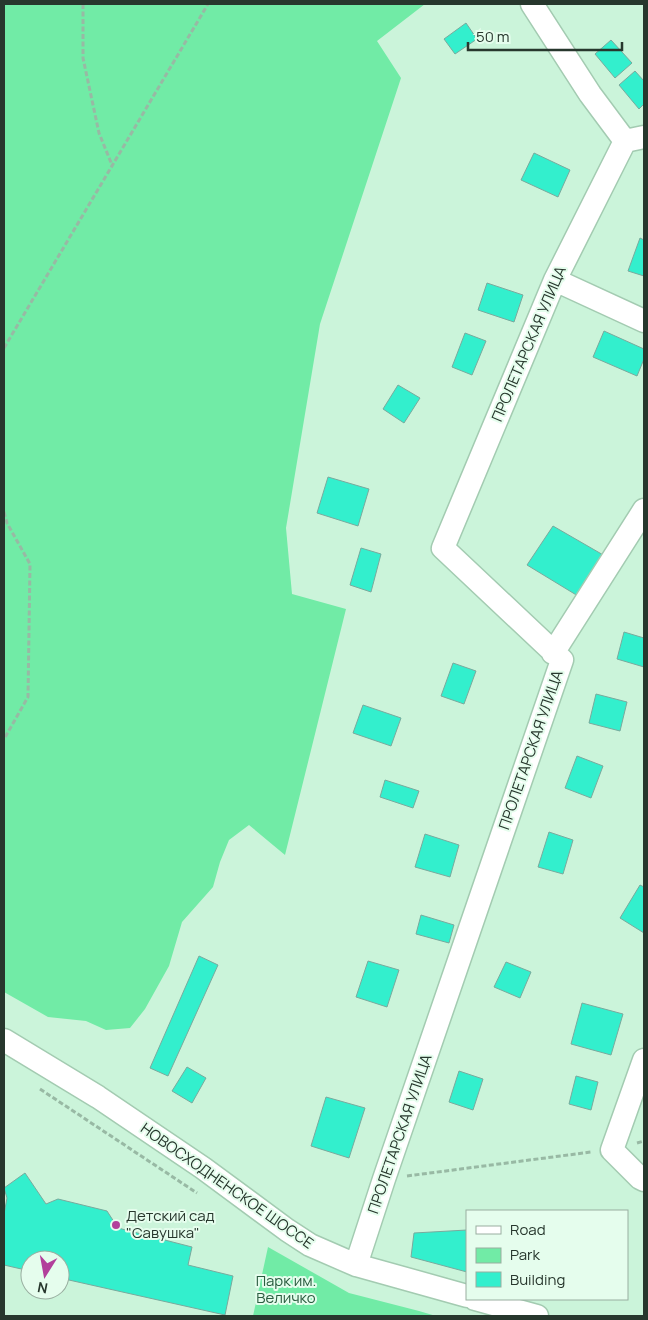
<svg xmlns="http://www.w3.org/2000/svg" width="648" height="1320" viewBox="0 0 648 1320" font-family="Manrope,sans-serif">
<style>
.green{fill:#71eba6}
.building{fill:#33efcd;stroke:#79aa9d}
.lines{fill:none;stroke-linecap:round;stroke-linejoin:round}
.minor-casing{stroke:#a3cbb1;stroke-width:25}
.path{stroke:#98b9a4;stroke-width:3;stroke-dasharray:5 2.5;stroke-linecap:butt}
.minor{stroke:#fff;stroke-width:22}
.poi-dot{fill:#b2409b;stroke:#e5fded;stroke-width:2}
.labels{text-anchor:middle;stroke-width:4;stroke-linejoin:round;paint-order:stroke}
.street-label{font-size:15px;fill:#27372d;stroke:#e5fded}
.poi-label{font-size:15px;fill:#27372d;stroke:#e5fded;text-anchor:start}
.park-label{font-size:15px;fill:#2b5c40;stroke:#e5fded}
</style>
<rect width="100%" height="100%" fill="#cbf4da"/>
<!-- green -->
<path class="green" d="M4 4H425L377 41 401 78 320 324 286 528 292 594 346 609 285 855 249 825 229 840 220 862 213 887 182 922 169 966 145 1009 130 1028 106 1030 86 1021 48 1017 4 992Z
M268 1247 349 1293 419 1311 436 1316H253Z"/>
<!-- building -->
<path class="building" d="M466 23 477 39 455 54 444 39Z
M611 40 632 63 615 78 595 54Z
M635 71 644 81V104L639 109 619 85Z
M534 153 570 170 558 197 521 180Z
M640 238 644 240V276L628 271Z
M487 283 523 295 514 322 478 310Z
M604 331 644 349V359L637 376 593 357Z
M465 333 486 341 472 375 452 367Z
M398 385 420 398 404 423 383 409Z
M328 477 369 489 358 526 317 513Z
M553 526 605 556 578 596 527 565Z
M361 548 381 554 371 592 350 585Z
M624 632 644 638V667L617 659Z
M453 663 476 671 464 704 441 696Z
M596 694 627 702 620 731 589 723Z
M363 705 401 718 391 746 353 733Z
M577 756 603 766 591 798 565 788Z
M385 780 419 791 413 808 380 797Z
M549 832 573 840 563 874 538 867Z
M425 834 459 845 450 877 415 867Z
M640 885 644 887V933L620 918Z
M421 915 454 925 449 943 416 934Z
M199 956 218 965 168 1076 150 1068Z
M368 961 399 970 387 1007 356 997Z
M506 962 531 972 520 998 494 987Z
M582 1003 623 1014 611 1055 571 1044Z
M187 1067 206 1078 192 1103 172 1091Z
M459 1071 483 1079 473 1110 449 1102Z
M576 1076 598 1082 591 1110 569 1104Z
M326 1097 365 1108 349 1158 311 1146Z
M25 1173 46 1204 58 1199 107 1211 118 1228 192 1247 188 1265 233 1276 225 1315 60 1278V1260H30V1271L4 1265V1214L7 1198 4 1188Z
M467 1230V1272L411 1257 414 1233Z"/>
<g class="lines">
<!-- minor casing -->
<g class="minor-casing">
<path id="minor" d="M532 4 590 94 625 141
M555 280 644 321
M553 653 644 510
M4 1040 98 1097 203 1168 287 1230 310 1245 356 1265 467 1296
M644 1060 612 1150 640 1178 644 1180
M356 1265 384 1179 562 660 443 548 555 280 625 141 644 137
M475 1299 537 1316"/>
</g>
<!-- path -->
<path class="path" d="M83 4V58L99 133 112 165
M4 348 208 4
M4 512 7 523 30 564 28 697 4 739
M40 1089 197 1193
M637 1143 644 1141
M407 1176 591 1152"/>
<!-- minor -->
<use href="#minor" class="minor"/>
</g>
<!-- markers -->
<circle class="poi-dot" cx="116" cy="1225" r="5"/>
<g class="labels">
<!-- street labels -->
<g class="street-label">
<text transform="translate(529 344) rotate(-67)" y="5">ПРОЛЕТАРСКАЯ УЛИЦА</text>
<text transform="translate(531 750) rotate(-71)" y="5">ПРОЛЕТАРСКАЯ УЛИЦА</text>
<text transform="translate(400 1134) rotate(-71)" y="5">ПРОЛЕТАРСКАЯ УЛИЦА</text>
<text transform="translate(227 1186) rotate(35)" y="5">НОВОСХОДНЕНСКОЕ ШОССЕ</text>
</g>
<!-- poi labels -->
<g class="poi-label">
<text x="126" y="1221">Детский сад<tspan x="126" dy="17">"Савушка"</tspan></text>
</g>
<!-- park labels -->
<g class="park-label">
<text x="286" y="1286">Парк им.<tspan x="286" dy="17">Величко</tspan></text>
</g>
</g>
<!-- border -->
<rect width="648" height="1320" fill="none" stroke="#27372d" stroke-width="10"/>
<!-- legend -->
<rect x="466" y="1210" width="162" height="90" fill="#e5fded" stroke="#99aea0"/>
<rect x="476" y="1226" width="25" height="8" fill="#ffffff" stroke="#99aea0"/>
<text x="510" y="1235" font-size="15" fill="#27372d">Road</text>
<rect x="476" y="1248" width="25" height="15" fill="#71eba6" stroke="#99aea0"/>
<text x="510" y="1260" font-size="15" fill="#27372d">Park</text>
<rect x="476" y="1272" width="25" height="15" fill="#33efcd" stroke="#99aea0"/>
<text x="510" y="1285" font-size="15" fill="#27372d">Building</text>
<!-- north arrow -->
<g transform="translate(45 1275) rotate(191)"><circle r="24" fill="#e5fded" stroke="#99aea0"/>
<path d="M0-4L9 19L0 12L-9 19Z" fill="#b2409b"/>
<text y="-8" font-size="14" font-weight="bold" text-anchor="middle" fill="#27372d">N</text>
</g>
<!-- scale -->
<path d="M468 42v8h154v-8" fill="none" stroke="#27372d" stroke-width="2.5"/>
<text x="476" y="42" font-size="15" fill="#27372d" stroke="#e5fded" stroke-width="4" paint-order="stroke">50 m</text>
</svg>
